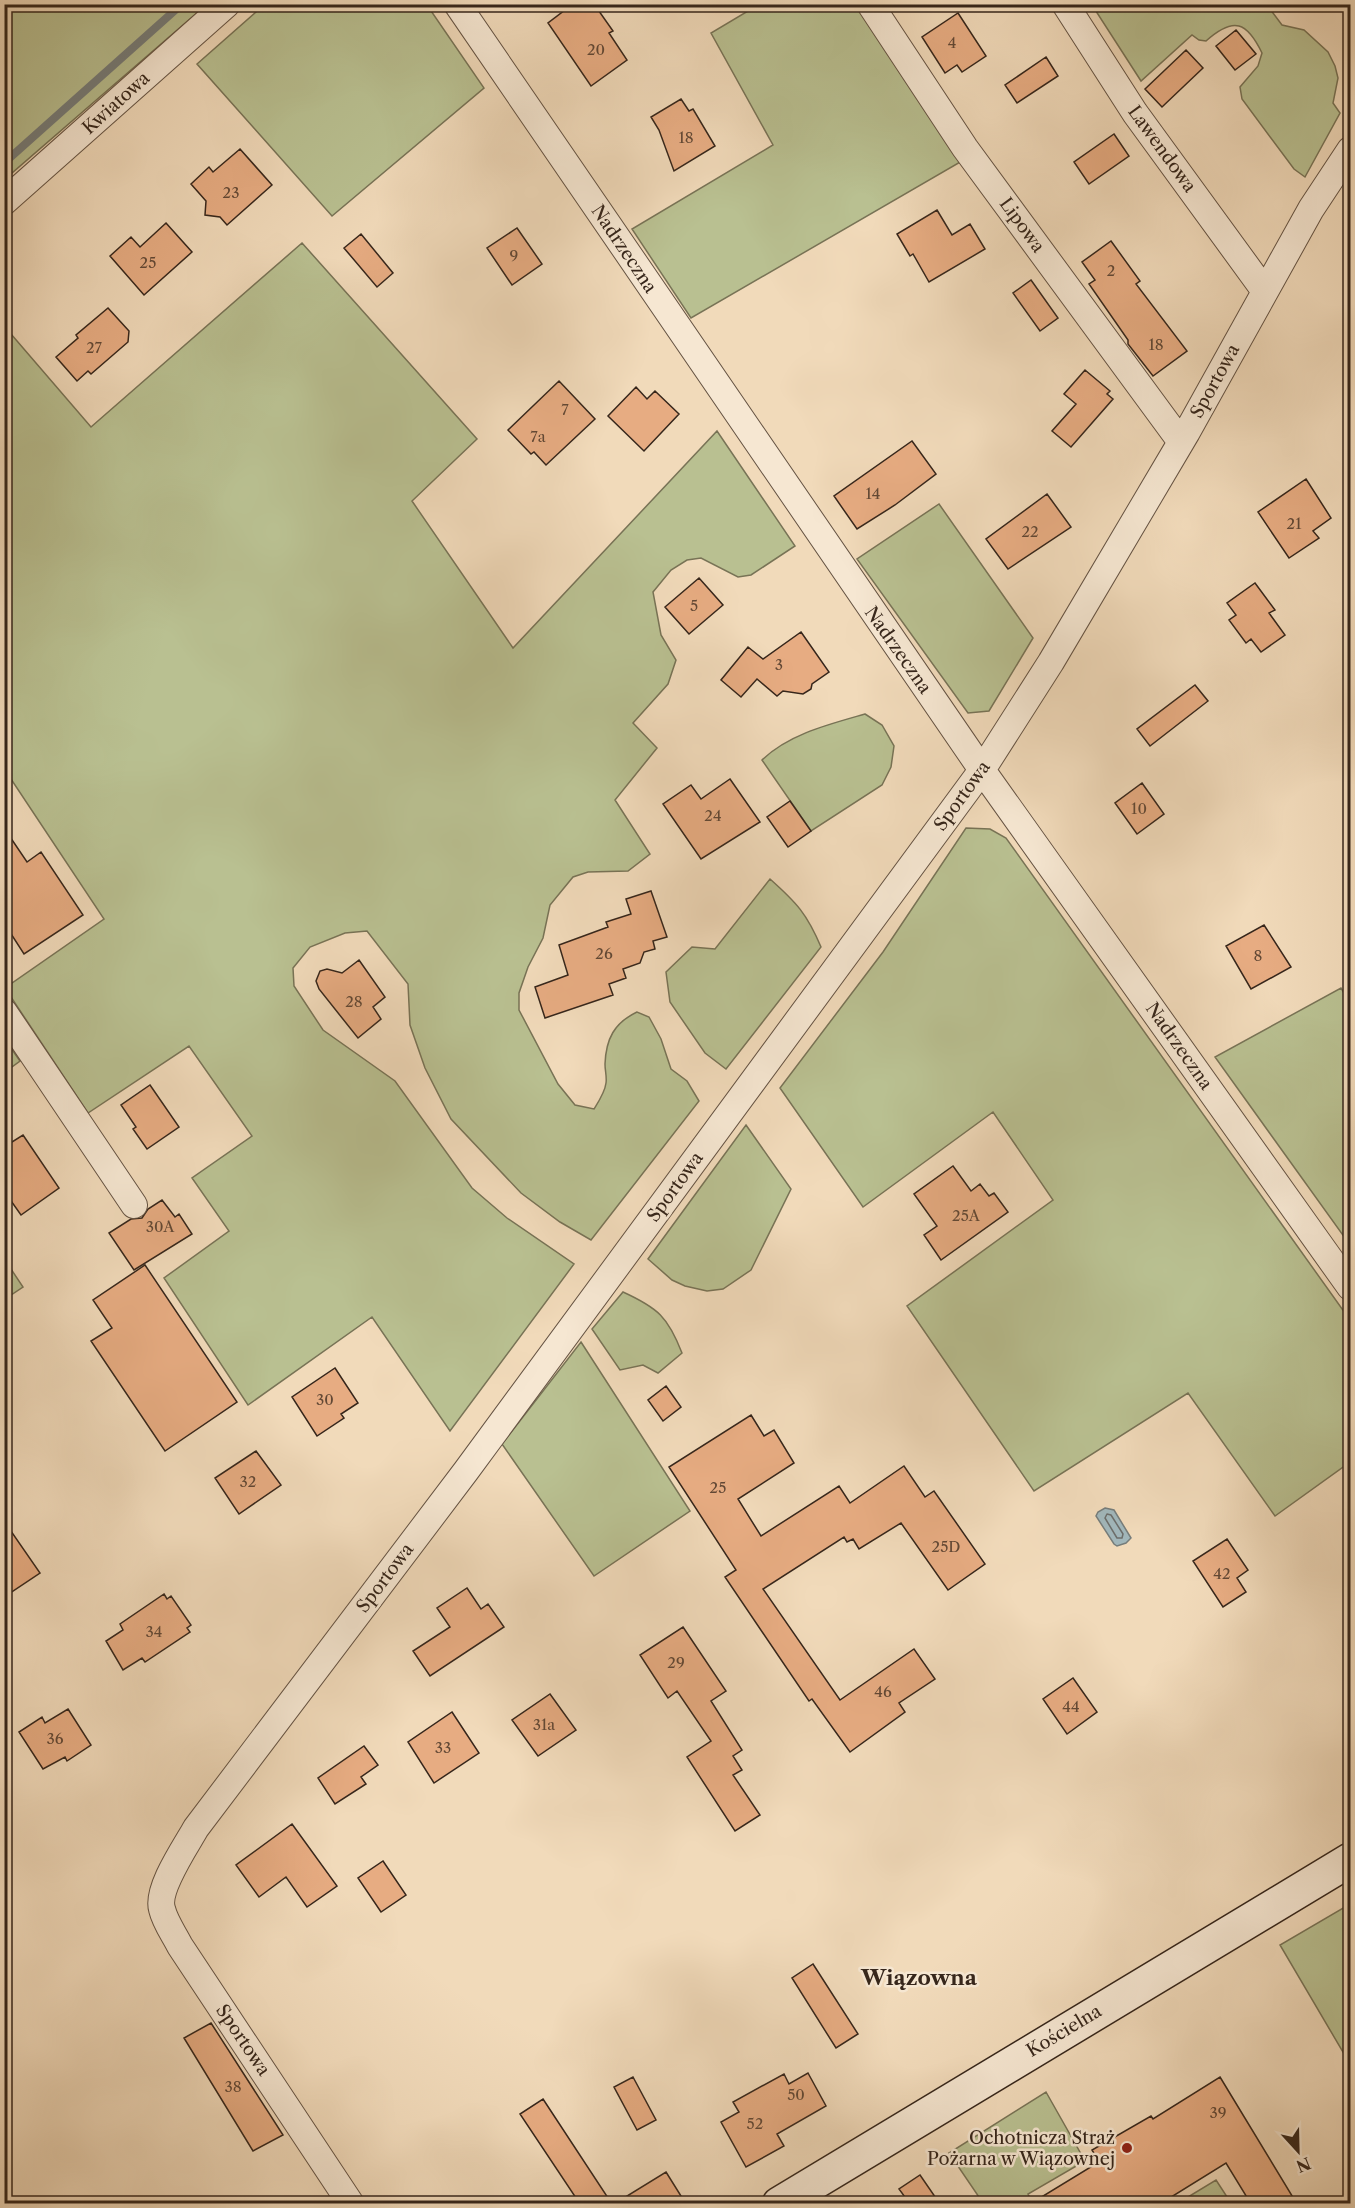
<svg xmlns="http://www.w3.org/2000/svg" width="1355" height="2208" viewBox="0 0 1355 2208" font-family="'Libre Caslon Text',serif">
<style>
.green{fill:#b9c091;stroke:#787356;stroke-width:1.5}
.water{fill:#a1b7bb;stroke:#767d7b;stroke-width:1.5}
.lines{fill:none;stroke-linecap:round;stroke-linejoin:round}
.shore{stroke:#6c6e6b;stroke-width:1.5}
.stream{stroke:#767d7b;stroke-width:8}
.building{fill:#e7ac82;stroke:#36261b;stroke-width:1.5}
.street-casing{stroke:#655343;stroke-width:28}
.secondary-casing{stroke:#36261b;stroke-width:36}
.street{stroke:#f6e7d2;stroke-width:26}
.secondary{stroke:#f6e7d2;stroke-width:33}
.poi-dot{fill:#8f2418;stroke:#f6e7d2;stroke-width:2}
.labels{text-anchor:middle;stroke-width:5;stroke-linejoin:round;paint-order:stroke}
.number-label{font-size:15px;fill:#624835}
.street-label{font-size:18px;fill:#36261b;stroke:#f6e7d2}
.poi-label{font-size:18px;fill:#36261b;stroke:#f6e7d2;text-anchor:end}
.quarter-label{font-size:21px;font-weight:bold;fill:#36261b;stroke:#f6e7d2}
</style>
<rect width="100%" height="100%" fill="#f1daba"/>
<filter id="stains"><feTurbulence type="fractalNoise" baseFrequency=".00333" numOctaves="4"/><feColorMatrix values="0 0 0 0 .2 0 0 0 0 .09 0 0 0 0 .02 0 0 0 .5 -.17"/></filter>
<radialGradient id="worn" r=".72"><stop offset=".6" stop-color="#630" stop-opacity="0"/><stop offset="1" stop-color="#630" stop-opacity=".3"/></radialGradient>
<!-- green -->
<path class="green" d="M5 4H206V5L5 179Z
M264 5H427L484 88 332 216 197 64Z
M758 5H857L962 161 691 318 632 229 773 145 711 33Z
M1092 5H1267L1282 25 1304 30 1328 52 1335 66 1338 78 1333 103 1340 113 1305 177 1294 169 1242 99 1240 87 1258 66 1262 53C1247 22 1234 16 1206 41L1199 40 1192 35 1141 81Z
M302 243 477 439 412 501 513 648 717 431 795 546 751 575 738 577 701 558 687 560 671 570 653 592 661 635 676 660 668 684 633 723 657 748 615 800 650 854 628 871 588 872 573 877 550 905 543 938 528 967 519 993V1010L558 1084 575 1105 594 1109C599 1101 605 1092 606 1083 607 1077 605 1071 605 1064 606 1039 614 1023 637 1012L649 1017 661 1039 671 1069 687 1081 699 1101 591 1240 560 1222 521 1193 451 1119 425 1068 410 1025 408 984 367 931 345 933 310 947 293 968 294 986 323 1030 395 1081 472 1188 507 1218 574 1264 450 1431 372 1317 248 1405 164 1278 229 1231 192 1178 252 1136 189 1046 88 1113 5 988 104 919 5 770V327L91 427Z
M939 504 1033 638 989 711 968 713 857 559Z
M865 714 882 725 894 746 891 767 882 785 811 831 762 760C789 734 830 724 865 714Z
M966 828 990 829 1006 838 1350 1320V1462L1275 1516 1188 1393 1034 1491 907 1306 1053 1200 993 1112 863 1207 780 1088 883 952Z
M770 879C797 903 807 914 821 947L726 1069 705 1053 670 1002 666 972 692 947 715 949Z
M1341 988 1350 1004V1245L1215 1057Z
M4 1038 20 1061 5 1072H4Z
M746 1125 791 1189 751 1270 723 1289 707 1291 685 1286 672 1280 648 1259Z
M5 1260 23 1287 5 1299H4Z
M623 1292C658 1308 668 1317 682 1353L658 1373 643 1365 620 1370 592 1329Z
M581 1342 690 1511 594 1576 502 1444Z
M1350 1904V2064L1280 1945Z
M1046 2092 1085 2161 1028 2194 1033 2203H983L949 2153Z
M1216 2180 1231 2203H1178Z"/>
<!-- water -->
<path class="water" d="M1105 1508 1114 1510 1131 1538 1126 1543 1117 1546 1114 1544 1096 1516 1098 1512Z"/>
<g class="lines">
<!-- shore -->
<path class="shore" d="M1107 1514 1111 1515 1123 1534 1122 1538H1117L1105 1518Z"/>
<!-- stream -->
<path class="stream" d="M4 163 182 4"/>
</g>
<!-- building -->
<path class="building" d="M573 4H594L613 31 609 33 627 60 591 86 548 23Z
M958 13 986 56 962 72 957 65 945 73 922 37Z
M1236 30 1256 54 1235 70 1216 46Z
M1186 50 1203 68 1162 107 1145 89Z
M1046 57 1058 76 1017 103 1005 85Z
M681 99 689 111 693 109 715 146 674 171 659 130 651 117Z
M1114 134 1129 156 1089 184 1074 162Z
M240 149 272 185 227 225 220 217 205 215 206 201 191 184 209 167 213 172Z
M937 210 952 235 970 224 985 249 929 282 913 254 910 256 897 234Z
M166 223 192 252 144 295 110 256 131 237 140 247Z
M517 228 542 264 512 285 487 248Z
M361 234 393 273 377 287 344 248Z
M1111 241 1140 281 1136 284 1187 351 1153 376 1128 344V340L1089 284 1095 280 1082 262Z
M1031 280 1058 318 1040 331 1013 293Z
M108 308 129 331 128 342 91 374 88 371 77 381 56 357 78 338 76 335Z
M1085 370 1110 391 1107 394 1113 399 1071 447 1052 431 1076 404 1064 394Z
M559 381 595 419 546 465 534 452 531 454 508 430Z
M636 387 647 399 655 391 679 414 644 451 608 416Z
M912 441 936 474 895 505 857 529 834 496Z
M1306 479 1331 518 1313 531 1319 538 1289 558 1258 512Z
M1047 494 1071 527 1008 569 986 539Z
M699 578 723 605 689 634 665 607Z
M1255 583 1275 610 1269 613 1285 635 1261 652 1251 639 1246 643 1229 620 1236 615 1227 603Z
M801 632 829 672 812 684 811 689 803 694 783 691 777 696 757 679 741 697 721 680 748 647 763 659Z
M1195 685 1208 701 1150 746 1137 729Z
M730 779 760 822 701 859 663 804 691 785 701 799Z
M1142 783 1164 814 1137 834 1115 803Z
M790 801 811 831 788 847 767 817Z
M4 828 27 862 41 852 83 915 24 954 4 923Z
M651 891 667 937 653 941 655 949 644 952 640 963 623 969 626 978 609 984 613 995 545 1018 535 987 568 975 559 945 608 927 606 922 631 914 626 899Z
M1264 925 1291 967 1251 989 1226 946Z
M359 960 385 997 373 1007 381 1019 358 1038 319 989 316 981 320 971 327 969 342 973Z
M150 1085 179 1127 147 1149 133 1129 136 1127 121 1105Z
M23 1135 59 1188 21 1215 4 1191V1147Z
M953 1166 971 1191 980 1184 989 1196 994 1193 1008 1212 941 1260 924 1235 937 1226 914 1194Z
M162 1200 175 1217 179 1214 192 1234 134 1270 109 1233 131 1219 142 1218 148 1209Z
M145 1265 237 1402 165 1451 91 1341 112 1328 93 1300Z
M335 1368 358 1403 341 1414 344 1418 317 1436 292 1397Z
M666 1386 681 1407 663 1421 648 1400Z
M751 1415 764 1436 774 1430 794 1463 738 1499 761 1536 839 1486 850 1503 904 1466 925 1497 934 1491 985 1564 948 1590 901 1523 859 1549 853 1539 847 1542 844 1537 763 1589 840 1700 914 1649 935 1679 899 1703 905 1712 850 1752 812 1699 809 1701 725 1577 736 1570 669 1467Z
M256 1451 281 1485 239 1514 215 1478Z
M4 1521 40 1573 4 1597Z
M1227 1539 1248 1570 1237 1578 1246 1592 1223 1607 1193 1561Z
M467 1588 481 1609 488 1604 504 1627 430 1676 413 1651 450 1627 437 1608Z
M164 1594 167 1599 171 1596 191 1625 187 1628 190 1632 145 1662 142 1658 123 1670 106 1641 123 1630 120 1624Z
M683 1627 726 1691 711 1701 742 1750 733 1756 742 1770 733 1775 760 1815 735 1831 687 1757 711 1741 677 1691 668 1698 640 1655Z
M1073 1678 1097 1712 1067 1734 1043 1699Z
M550 1694 576 1730 538 1756 512 1720Z
M68 1709 91 1745 67 1761 65 1757 43 1769 19 1732 42 1717 45 1723Z
M452 1712 479 1753 434 1783 408 1742Z
M364 1746 378 1765 361 1777 366 1784 335 1804 318 1778Z
M292 1824 337 1886 307 1907 286 1877 259 1897 236 1865Z
M383 1861 406 1895 381 1912 358 1878Z
M813 1964 858 2034 836 2048 792 1978Z
M211 2023 283 2135 253 2151 184 2038Z
M808 2073 826 2106 777 2134 784 2146 746 2167 721 2122 739 2112 733 2102 784 2074 789 2084Z
M633 2077 656 2120 637 2130 614 2087Z
M1220 2077 1297 2204H1251L1226 2163 1160 2204H1030L1099 2162 1092 2150 1151 2116 1153 2119Z
M543 2099 612 2204H580L520 2114Z
M666 2172 686 2204H614Z
M920 2175 940 2204H910L899 2189Z"/>
<g class="lines">
<!-- street casing -->
<g class="street-casing">
<path id="street" d="M457 4 982 770 1350 1287
M870 4 965 148 1181 442
M1065 4 1135 113 1264 290
M4 202 227 4
M4 1012 134 1205
M351 2204 180 1946C174 1934 165 1922 162 1909 156 1889 186 1846 196 1828L466 1471 982 770 1051 662 1187 432 1311 209 1350 150"/>
</g>
<!-- secondary casing -->
<g class="secondary-casing">
<path id="secondary" d="M779 2204 1350 1860"/>
</g>
<!-- street -->
<use href="#street" class="street"/>
<!-- secondary -->
<use href="#secondary" class="secondary"/>
</g>
<!-- markers -->
<circle class="poi-dot" cx="1127" cy="2148" r="6"/>
<g class="labels">
<!-- number labels -->
<g class="number-label">
<text x="952" y="48">4</text>
<text x="596" y="55">20</text>
<text x="686" y="143">18</text>
<text x="231" y="198">23</text>
<text x="514" y="261">9</text>
<text x="148" y="268">25</text>
<text x="1111" y="276">2</text>
<text x="1156" y="350">18</text>
<text x="94" y="353">27</text>
<text x="565" y="415">7</text>
<text x="538" y="442">7a</text>
<text x="873" y="499">14</text>
<text x="1294" y="529">21</text>
<text x="1030" y="537">22</text>
<text x="694" y="611">5</text>
<text x="779" y="670">3</text>
<text x="1139" y="814">10</text>
<text x="713" y="821">24</text>
<text x="604" y="959">26</text>
<text x="1258" y="961">8</text>
<text x="354" y="1007">28</text>
<text x="966" y="1221">25A</text>
<text x="160" y="1232">30A</text>
<text x="325" y="1405">30</text>
<text x="248" y="1487">32</text>
<text x="718" y="1493">25</text>
<text x="946" y="1552">25D</text>
<text x="1222" y="1579">42</text>
<text x="154" y="1637">34</text>
<text x="676" y="1668">29</text>
<text x="883" y="1697">46</text>
<text x="1071" y="1712">44</text>
<text x="544" y="1730">31a</text>
<text x="55" y="1744">36</text>
<text x="443" y="1753">33</text>
<text x="233" y="2092">38</text>
<text x="796" y="2100">50</text>
<text x="1218" y="2118">39</text>
<text x="755" y="2129">52</text>
</g>
<!-- street labels -->
<g class="street-label">
<text transform="translate(116 103) rotate(-42)" y="6">Kwiatowa</text>
<text transform="translate(1162 149) rotate(54)" y="6">Lawendowa</text>
<text transform="translate(1022 225) rotate(54)" y="6">Lipowa</text>
<text transform="translate(624 249) rotate(56)" y="6">Nadrzeczna</text>
<text transform="translate(1215 381) rotate(-61)" y="6">Sportowa</text>
<text transform="translate(898 650) rotate(55)" y="6">Nadrzeczna</text>
<text transform="translate(962 796) rotate(-54)" y="6">Sportowa</text>
<text transform="translate(1179 1046) rotate(55)" y="6">Nadrzeczna</text>
<text transform="translate(675 1187) rotate(-54)" y="6">Sportowa</text>
<text transform="translate(385 1578) rotate(-53)" y="6">Sportowa</text>
<text transform="translate(1064 2031) rotate(-31)" y="6">Kościelna</text>
<text transform="translate(243 2040) rotate(56)" y="6">Sportowa</text>
</g>
<!-- poi labels -->
<g class="poi-label">
<text x="1115" y="2144">Ochotnicza Straż<tspan x="1115" dy="21">Pożarna w Wiązownej</tspan></text>
</g>
<!-- quarter labels -->
<g class="quarter-label">
<text x="919" y="1985">Wiązowna</text>
</g>
</g>
<!-- margin -->
<rect width="1355" height="2208" fill="none" stroke="#f1daba" stroke-width="24"/>
<rect x="6" y="6" width="1343" height="2196" fill="none" stroke="#36261b" stroke-width="3"/>
<rect x="12" y="12" width="1331" height="2184" fill="none" stroke="#36261b" stroke-width="1.5"/>
<!-- north arrow -->
<g transform="translate(1298 2151) rotate(158)" stroke="#f6e7d2" stroke-width="4.5" paint-order="stroke">
<path d="M0-4.5L10 22L0 15L-10 22Z" fill="#36261b"/>
<text y="-9" font-size="16" font-weight="bold" text-anchor="middle" fill="#36261b">N</text>
</g>
<rect width="100%" height="100%" filter="url(#stains)"/>
<rect width="100%" height="100%" fill="url(#worn)"/>
</svg>
